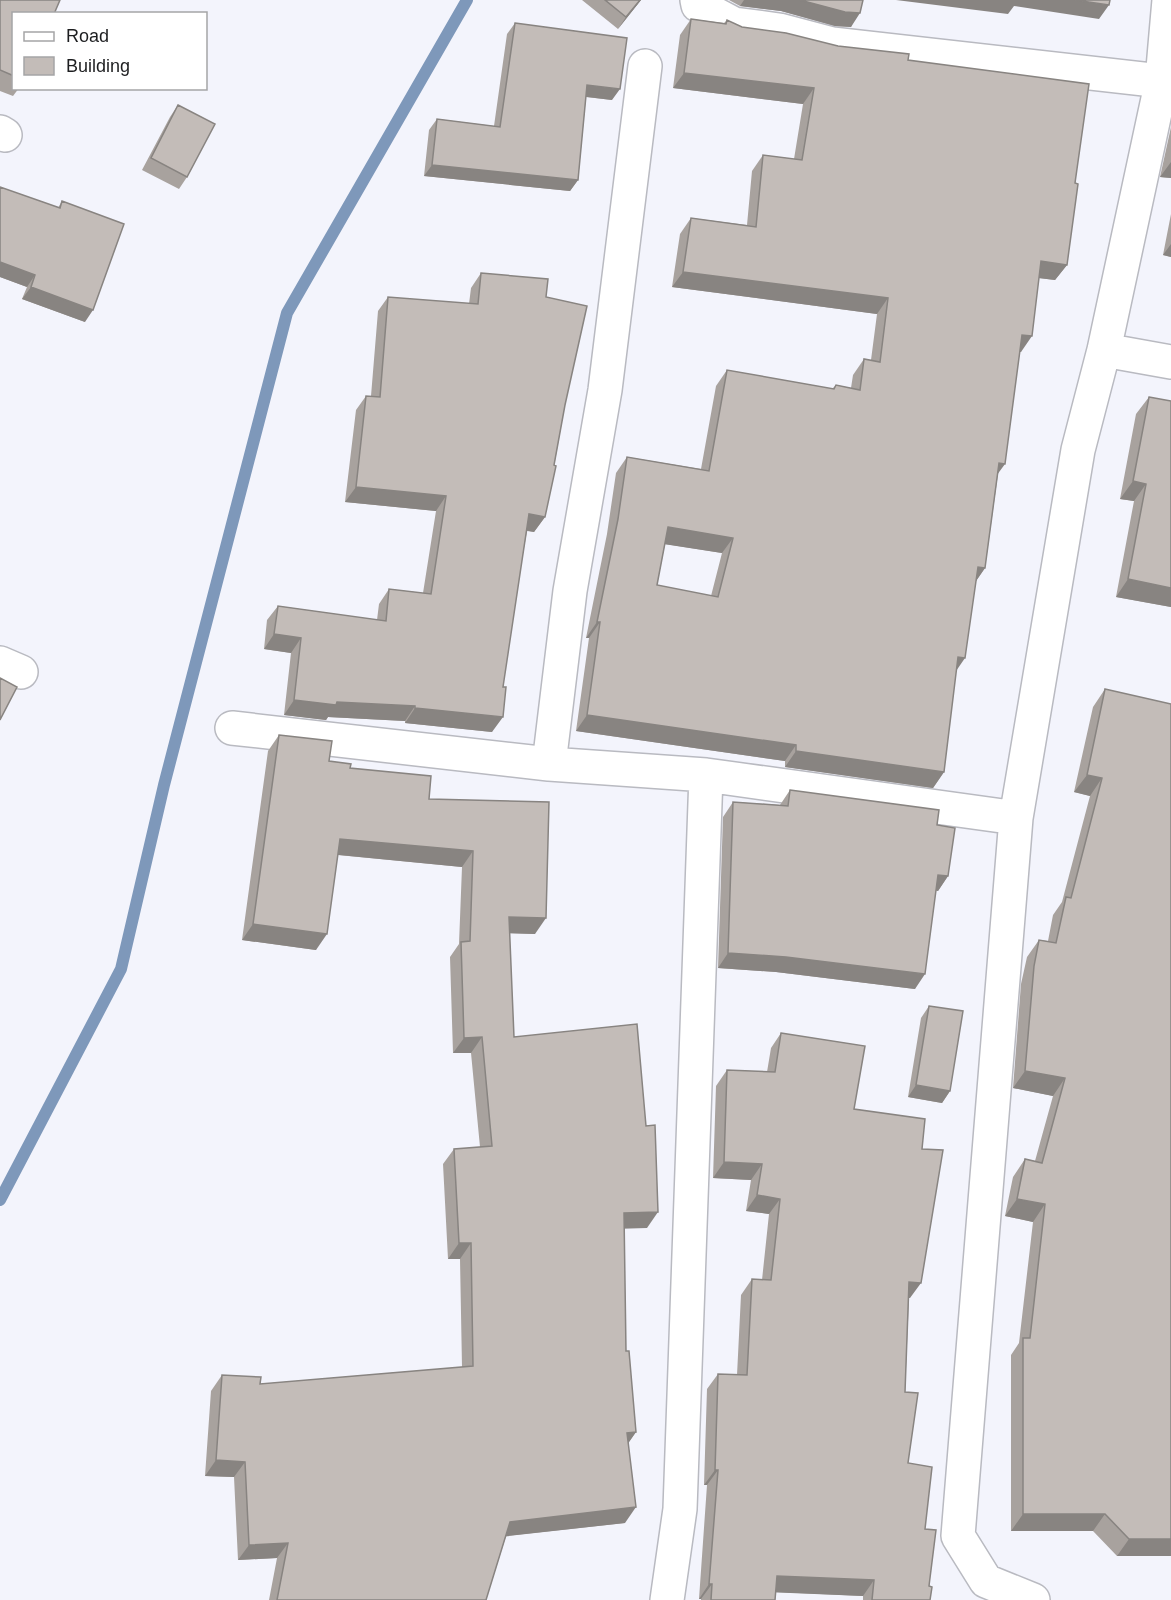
<svg xmlns="http://www.w3.org/2000/svg" width="1171" height="1600" viewBox="0 0 1171 1600" font-family="Arial,sans-serif">
<style>
.lines{fill:none;stroke-linecap:round;stroke-linejoin:round}
.stream{stroke:#7e98ba;stroke-width:12}
.street-casing{stroke:#b9bac1;stroke-width:36}
.street{stroke:#fff;stroke-width:33}
.wall{fill:#a8a29e;fill-rule:evenodd}
.shaded-wall{fill:#888481}
.building{fill:#c3bcb8;stroke:#888481;stroke-width:1.5;fill-rule:evenodd}
</style>
<rect width="100%" height="100%" fill="#f3f4fc"/>
<g class="lines">
<!-- stream -->
<path class="stream" d="M0 1200 121 969 164 785 287 313 467 0"/>
<!-- street casing -->
<g class="street-casing">
<path id="street" d="M697 0 698 5 734 24 779 30 832 44 1171 82
M0 132 5 135
M1104 350 1171 362
M0 663 21 672
M232 728 549 764 706 775 1016 818
M549 764 570 591 605 390 645 66
M667 1600 680 1509 706 775
M1033 1600 986 1581 958 1536 1016 818 1078 450 1104 350 1162 80 1169 0"/>
</g>
<!-- street -->
<use href="#street" class="street"/>
</g>
<!-- wall -->
<path class="wall" d="M0 0 14 14V88H19L13 96 0 91Z
M582 0H641L618 29Z
M729 0H863L851 27 835 26 781 11 740 6Z
M691 19 724 23 727 20 742 27 908 60 1075 183 1067 265 1055 280 1039 278 1021 352H1020L998 474 985 568 976 581 956 671 944 772 933 788 785 767V761L576 731 589 638H586L607 534 616 473 627 457 701 469 716 386 727 370 832 389 836 385 851 388 853 375 864 359 871 360 877 314 672 287 680 234 691 218 747 225 752 171 763 155 794 159 803 104 673 88 680 35ZM665 544 722 553 711 596 657 585Z
M515 23 612 100 586 97 578 180 570 191 424 176 429 130 437 119 494 126 507 34Z
M178 105 187 177 179 189 142 170 170 117Z
M1171 127V178L1160 177Z
M0 187 58 208 62 201 85 322 22 299 27 287 0 277Z
M1171 214V257L1163 255Z
M481 273 546 297 565 405 545 517 534 532 527 531 492 732 405 723V721L328 717 326 720 284 715 291 653 264 649 267 620 278 606 377 620 379 604 389 589 423 593 436 511 345 502 356 410 366 396H371L378 311 388 297 469 304 471 288Z
M1149 397 1171 607 1116 597 1134 501 1120 499 1136 414Z
M1105 689 1171 1556H1117L1093 1531H1011V1355L1019 1343 1033 1222 1005 1216 1013 1177 1025 1159 1035 1161 1053 1096 1013 1088 1021 984 1027 957 1039 940 1048 941 1053 915 1062 902 1090 796 1074 792 1093 707Z
M279 735 329 761 350 768 429 799 549 802 535 934 509 933 514 1037 647 1228H624L626 1351 636 1432 628 1443 625 1523 506 1536 486 1600H269L277 1558 238 1560 234 1477 205 1476 211 1391 222 1375 260 1384 462 1367 460 1259H448L443 1164 454 1149 480 1147 471 1053H453L450 957 459 944 462 867 338 855 316 950 242 940 268 751Z
M790 790 937 825 948 876 938 891 936 890 915 989 776 972 718 968 723 817 733 802 780 805Z
M929 1006 950 1091 942 1103 908 1097 921 1018Z
M781 1033 854 1109 922 1149 910 1298H909L905 1392 908 1463 925 1529 930 1600H863V1596L776 1592 775 1600H701V1599H699L707 1485H704L707 1389 718 1374 737 1375 741 1295 752 1279 762 1280 769 1214 746 1211 751 1180 713 1178 716 1086 727 1070 767 1072 771 1048Z"/>
<!-- shaded-wall -->
<path class="shaded-wall" d="M640 0H641L618 29 626 17Z
M744 0H800L860 13 851 27 835 26 781 11 740 6Z
M896 0H1075L1109 5 1099 19 1014 6 1008 14Z
M684 73 814 88 803 104 673 88Z
M587 85 620 89 612 100 579 96Z
M1171 162V178L1160 177Z
M432 165 578 180 570 191 424 176Z
M1171 244V257L1163 255Z
M1041 261 1067 265 1055 280 1030 277Z
M0 262 35 275 27 287 0 277Z
M683 272 888 298 877 314 672 287Z
M31 287 93 310 85 322 22 299Z
M1022 335 1032 336 1021 352 1011 351Z
M999 463 1005 464 994 479Z
M1133 481 1146 484 1134 501 1120 499Z
M356 487 446 496 436 511 345 502Z
M529 514 545 517 534 532 519 529Z
M668 527 733 538 722 553 657 543Z
M978 567 985 568 974 584Z
M1128 579 1171 588V607L1116 597Z
M597 622H600L589 638H586Z
M274 634 301 638 291 653 264 649Z
M958 657 965 658 954 674Z
M294 700 337 702 415 706 405 721 328 717 326 720 284 715Z
M415 708 503 717 492 732 405 723Z
M587 715 796 745 785 761 576 731Z
M796 751 944 772 933 788 785 767Z
M1087 775 1102 778 1090 796 1074 792Z
M340 839 473 851 462 867 329 854Z
M938 875 948 876 938 891 928 889Z
M509 917 546 918 535 934 498 933Z
M253 924 327 934 316 950 242 940Z
M728 953 786 957 925 974 915 989 776 972 718 968Z
M482 1037 471 1053H453L464 1038Z
M1025 1071 1065 1078 1053 1096 1013 1088Z
M916 1085 950 1091 942 1103 908 1097Z
M724 1162 762 1164 751 1180 713 1178Z
M757 1195 780 1199 769 1214 746 1211Z
M1017 1199 1045 1204 1033 1222 1005 1216Z
M658 1212 647 1228 613 1229 624 1213Z
M459 1243H471L460 1259H448Z
M909 1282 921 1283 910 1298 899 1297Z
M636 1432 625 1448 627 1433Z
M216 1460 245 1462 234 1477 205 1476Z
M715 1470H718L707 1485H704Z
M636 1507 625 1523 500 1537 510 1522Z
M1023 1514H1105L1093 1531H1011Z
M1129 1539H1171V1556H1117Z
M288 1543 277 1558 238 1560 249 1545Z
M777 1576 874 1580 863 1596 766 1592Z
M709 1584H712L701 1599H699Z"/>
<!-- building -->
<path class="building" d="M0 0H60L54 14H14V76L0 70Z
M605 0H640L626 17Z
M800 0H863L860 13 845 12Z
M1075 0H1110L1109 5Z
M691 19 726 24 727 20 742 27 786 33 838 46 909 54 908 60 1089 84 1075 183 1078 184 1067 265 1041 261 1032 336 1022 335 1005 464 999 463 985 568 978 567 965 658 958 657 944 772 796 751V745L587 715 600 622H597L618 519 627 457 709 471 727 370 834 389 836 385 860 390 864 359 880 362 888 298 683 272 691 218 756 227 763 155 802 160 814 88 684 73ZM668 527 733 538 718 597 657 585Z
M515 23 627 38 620 89 587 85 578 180 432 165 437 119 500 127Z
M178 105 215 124 187 177 151 158Z
M0 187 60 208 62 201 124 224 93 310 31 287 35 275 0 262Z
M481 273 548 279 546 297 587 306 565 405 554 465 556 466 545 517 529 514 503 687H506L503 717 415 708V706L337 702 336 705 294 700 301 638 274 634 278 606 386 621 389 589 431 594 446 496 356 487 366 396 380 397 388 297 478 304Z
M1149 397 1171 401V588L1128 579 1146 484 1133 481Z
M0 678 17 687 0 720Z
M1105 689 1171 704V1539H1129L1105 1514H1023V1338H1030L1045 1204 1017 1199 1025 1159 1042 1163 1065 1078 1025 1071 1034 966 1039 940 1056 943 1066 897 1071 898 1102 778 1087 775Z
M279 735 332 741 329 761 351 764 350 768 431 776 429 799 549 802 546 918 509 917 514 1037 637 1024 646 1126 655 1125 658 1212 624 1213 626 1351H629L636 1432 627 1433 636 1507 510 1522 486 1600H277L288 1543 249 1545 245 1462 216 1460 222 1375 261 1377 260 1384 473 1366 471 1243H459L454 1149 492 1146 482 1037 464 1038 461 942 470 941 473 851 340 839 327 934 253 924Z
M790 790 939 810 937 825 955 828 948 876 938 875 925 974 786 957 728 953 733 802 788 806Z
M929 1006 963 1011 950 1091 916 1085Z
M781 1033 865 1046 854 1109 925 1119 922 1149 943 1150 921 1283 909 1282 905 1392 918 1393 908 1463 932 1467 925 1529 936 1530 929 1586 932 1587 930 1600H872L874 1580 777 1576 775 1600H711L712 1584H709L718 1470H715L718 1374 747 1375 752 1279 771 1280 780 1199 757 1195 762 1164 724 1162 727 1070 775 1072Z"/>
<!-- legend -->
<rect x="12" y="12" width="195" height="78" fill="#ffffff" stroke="#a5a5a6" stroke-width="1.5"/>
<rect x="24" y="32" width="30" height="9" fill="#ffffff" stroke="#a5a5a6" stroke-width="1.5"/>
<text x="66" y="42" font-size="18" fill="#1d1e20">Road</text>
<rect x="24" y="57" width="30" height="18" fill="#c3bcb8" stroke="#a5a5a6" stroke-width="1.5"/>
<text x="66" y="72" font-size="18" fill="#1d1e20">Building</text>
</svg>
